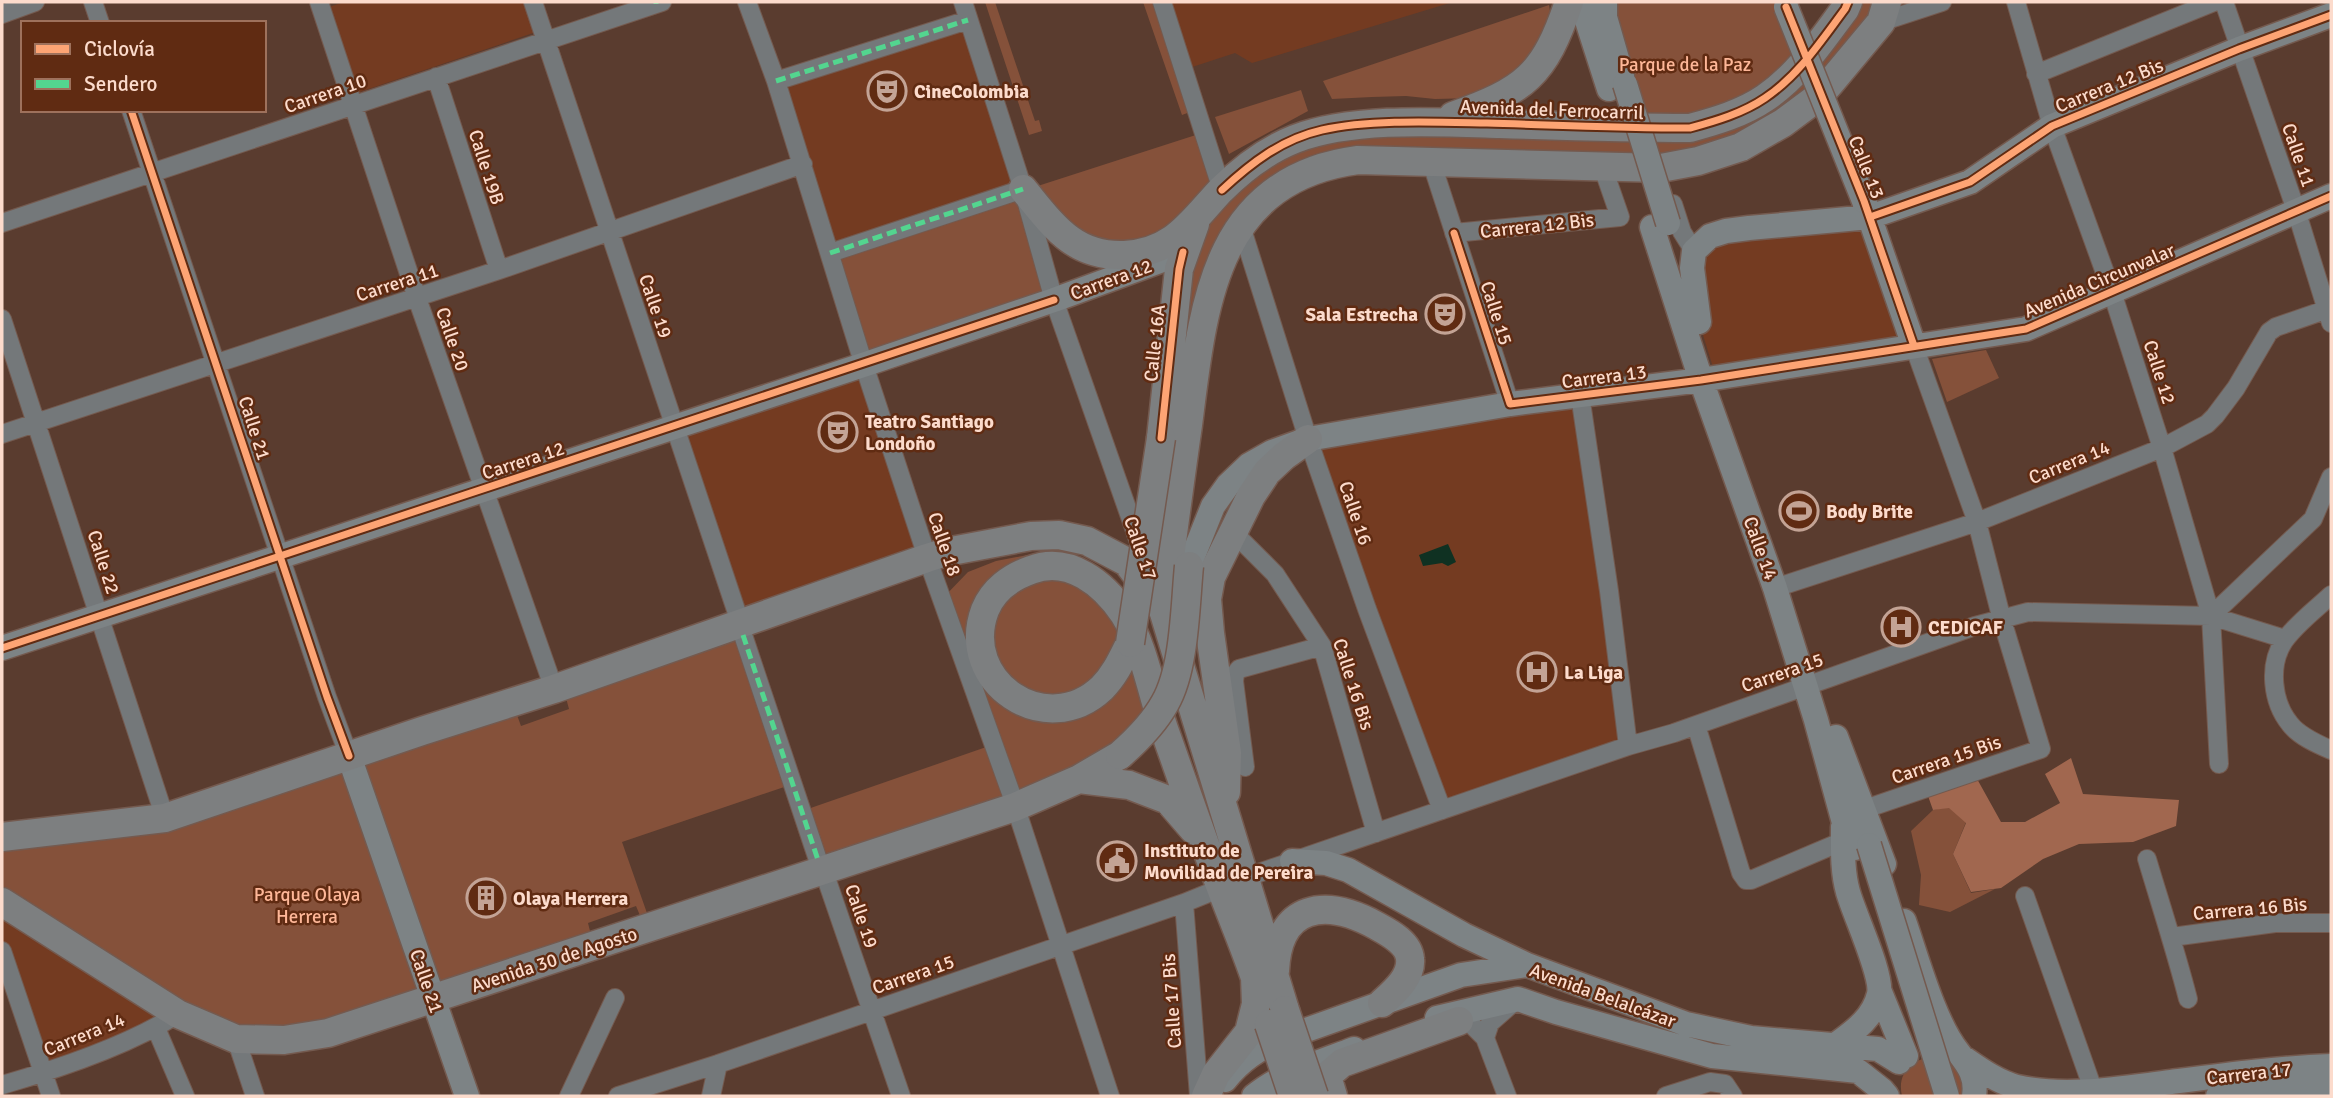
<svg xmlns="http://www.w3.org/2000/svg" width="2333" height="1098" viewBox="0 0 2333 1098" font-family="Signika,sans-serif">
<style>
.built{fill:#743b21}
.green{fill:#85513a}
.forest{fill:#a1674f}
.water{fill:#0f3122}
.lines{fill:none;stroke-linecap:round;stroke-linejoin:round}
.street-casing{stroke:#745a4f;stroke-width:20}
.secondary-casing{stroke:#745a4f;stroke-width:27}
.primary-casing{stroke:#745a4f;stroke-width:31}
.street{stroke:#74787a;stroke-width:18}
.secondary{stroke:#7d8385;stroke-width:24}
.primary{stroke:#7d7f80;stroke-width:28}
.secondary-bridge-casing{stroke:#745a4f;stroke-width:27;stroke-linecap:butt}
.primary-bridge-casing{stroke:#745a4f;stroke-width:31;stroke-linecap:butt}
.secondary-bridge{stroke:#7d8385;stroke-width:24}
.primary-bridge{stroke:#7d7f80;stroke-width:28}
.quiet{stroke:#53d58f;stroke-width:5;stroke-dasharray:10 5;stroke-linecap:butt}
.cycleway-casing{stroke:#602b12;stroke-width:11}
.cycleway{stroke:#fda474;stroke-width:7}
.labels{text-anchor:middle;stroke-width:5;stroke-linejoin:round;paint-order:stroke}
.park-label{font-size:19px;fill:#feb798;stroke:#602b12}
.street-label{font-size:19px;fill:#fcdbcc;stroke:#602b12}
.poi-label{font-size:19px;font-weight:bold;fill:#fcdbcc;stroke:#602b12;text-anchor:start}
</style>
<rect width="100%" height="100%" fill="#5a3c2f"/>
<!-- built -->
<path class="built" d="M344 2H529L539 31 354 94 326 8Z
M1162 2H1453L1252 63 1235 53 1183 70Z
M968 20 1023 189 830 253 776 81Z
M1870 217 1914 346 1716 377 1699 322 1692 268 1710 236Z
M864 364 927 558 741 625 675 426Z
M1580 395 1628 746 1442 810 1308 439Z
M2 902 178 1014 43 1073 2 951Z"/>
<!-- green -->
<path class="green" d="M985 2H995L1035 121 1039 120 1042 131 1029 135Z
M1143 2H1152L1190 112 1182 115Z
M1605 2H1784L1808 58 1765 98 1639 128Z
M1858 2H1877L1872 19 1825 76 1778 117 1696 153 1285 173 1201 327 1181 324 1199 239 1217 210 1253 174 1325 138 1730 125Z
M1549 5 1552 23 1539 56 1474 98 1435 99 1406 96 1372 97 1332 99 1323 81Z
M1301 90 1308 111 1229 154 1215 117Z
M1202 133 1222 190 1191 226 1109 255 1024 191 1054 300 864 364 830 253Z
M1986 350 1999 378 1947 402 1932 359Z
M1043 552 1061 556 1094 582 1158 712 1141 734 1012 796 818 860 802 811 992 745 942 599 968 572 996 561Z
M743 635 793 784 622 842 648 916 641 918 636 906 588 923 591 935 302 1027 249 1029 206 1016 87 941 24 898 2 889V847L517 715 521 726 569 709 566 698Z
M1949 807 1966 822 1953 854 1971 893 1995 889 1950 912 1919 905 1921 875 1911 831 1933 810Z
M1938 1056C1957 1064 1964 1075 1962 1096H1902C1896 1071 1915 1057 1938 1056Z"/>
<!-- forest -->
<path class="forest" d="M2071 758 2083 794 2179 800 2176 826 2133 842 2079 844 2043 859 2001 888 1971 892 1953 854 1966 823 1949 808 1933 810 1928 796 1976 777 2001 822H2025L2060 803 2045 774Z"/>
<!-- water -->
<path class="water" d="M1448 544 1456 562 1448 566 1442 563 1423 566 1419 555Z"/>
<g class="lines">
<!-- street casing -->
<g class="street-casing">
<path id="street" d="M93 2 100 23
M319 2 417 298 554 689
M533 2 741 625
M747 2 776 81 863 362 930 566 1012 796 1110 1096
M963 2 1023 189 1054 300 1141 548
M1162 2 1222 190
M2016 2 2052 126 2112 292 2162 448 2211 616 2219 764
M2224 2 2296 210 2331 323
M2 14 35 2
M1881 22 1942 2
M2036 74 2214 2
M436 77 499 270
M776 81 968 20
M131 110 327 697 349 756
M1431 161 1510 404
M1673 204 1682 232 1694 251
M2 223 662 2
M1241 226 1308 439 1367 609 1442 810
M1454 233 1620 217 1602 165
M830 253 1023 189
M2 319 165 818
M1580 395 1609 591 1628 746
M2 434 499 270 803 164
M1233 532 1275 574 1322 646 1376 833
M1775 588 1977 522 2162 448 2207 424 2215 416 2236 388 2269 332 2276 327 2331 308
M2331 595C2316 609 2296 624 2284 641 2268 665 2272 702 2290 724 2299 736 2317 744 2331 750
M2211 616 2313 519 2331 477
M743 635 818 860
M1696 725 1741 873 1746 880H1751L1843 841
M1245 767 1234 681 1235 674 1239 669 1322 646
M1865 809 2041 749 2002 620 1977 522 1914 346
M2147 859C2161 906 2176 952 2188 999
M823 869 901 1096
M1244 878 1628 746 1674 733 1975 626 2028 612 2211 616 2285 639
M2025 896 2094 1092
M1184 903 1199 1096
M2172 937 2275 923H2331
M2 951 51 1096
M1449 1020 1470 1023 1485 1038 1507 1096
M156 1028 185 1096
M1485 1038 1490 1023 1515 1001
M236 1039 255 1096
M2 1085C58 1069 129 1045 178 1014
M569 1096 615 998
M618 1096 718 1064 1184 903 1221 888
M711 1096 718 1064
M1666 1096 1710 1082 1725 1084 1733 1096"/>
</g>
<!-- secondary casing -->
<g class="secondary-casing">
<path id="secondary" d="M1581 2 1609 89
M1605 2V17L1622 76
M1864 201 1914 346
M1652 227 1701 380 1775 588 1816 720 1843 819 1855 848
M1699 322 1692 268 1694 251 1710 236 1726 231 1749 228 1870 217 1970 182 2052 126 2239 49 2331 15
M1189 566 1213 506 1228 485 1249 465 1272 452 1308 439 1510 404 1701 380 2026 329 2331 196
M2 648 869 363 1054 300 1176 255
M1836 737 1884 864
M349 756 467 1096
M1292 861 1326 863 1348 870 1464 935 1527 965 1686 1024 1751 1038 1878 1049 1899 1062
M1904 921C1917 958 1934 1022 1958 1052 1969 1066 1977 1077 1974 1096
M1880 992 1906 1056
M1437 1018 1518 999 1556 1012 1712 1056 1858 1071 1882 1090 1887 1096
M1834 1046C1853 1032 1873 1019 1879 994 1883 975 1854 914 1848 892 1842 871 1843 848 1843 827
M1965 1059C1981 1070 1998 1082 2017 1087 2067 1098 2121 1088 2171 1082 2225 1075 2277 1068 2331 1066
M1225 1080C1241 1060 1258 1049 1281 1039L1461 975 1527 965
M1254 1096C1282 1073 1320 1062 1354 1049
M2218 1096 2265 1088 2331 1087"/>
</g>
<!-- primary casing -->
<g class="primary-casing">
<path id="primary" d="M1453 116C1525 90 1544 76 1569 2
M1023 189C1052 224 1073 257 1124 255 1173 253 1191 222 1221 190 1242 169 1267 150 1295 139 1352 117 1438 122 1500 124 1563 126 1627 128 1690 128 1716 121 1743 113 1765 98 1799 75 1821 41 1845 9L1848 2
M1161 438 1179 269 1195 224
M1163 610C1171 549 1179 487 1188 425 1203 307 1213 179 1358 160L1661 168 1698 161 1741 147 1783 123 1818 97 1831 82 1881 22 1887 2
M1130 643C1122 659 1115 675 1102 688 1046 741 958 682 985 610 993 590 1011 577 1031 570 1069 555 1104 584 1124 614 1143 644 1152 694 1164 729 1183 782 1201 835 1221 888 1234 923 1249 957 1260 993
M1079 779 1129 785 1168 800 1193 829
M1226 792 1227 753 1210 633 1207 599 1211 577 1251 496 1267 472 1284 456 1308 439
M2 837 165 818 422 731 554 689 927 558 946 552 1031 536 1059 535 1087 541 1127 562 1163 610 1285 1010
M2 902 178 1014 236 1039 284 1040 328 1033 1015 807 1079 779 1120 755
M1275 971C1278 903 1326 898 1377 926 1390 933 1409 943 1410 959 1412 977 1394 992 1382 1003
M1206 1096 1216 1074 1249 1032 1256 1004 1255 977
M1333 1096 1327 1076 1342 1063 1459 1021"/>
</g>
<!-- street -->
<use href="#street" class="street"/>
<!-- secondary -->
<use href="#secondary" class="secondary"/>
<!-- primary -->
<use href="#primary" class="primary"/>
<!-- secondary-bridge casing -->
<g class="secondary-bridge-casing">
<path id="secondary-bridge" d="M1786 7 1864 201
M1625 84 1668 223
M1869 845 1947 1096"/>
</g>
<!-- primary-bridge casing -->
<g class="primary-bridge-casing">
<path id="primary-bridge" d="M1130 643 1161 438
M1120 755C1137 740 1154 723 1165 703 1185 668 1185 606 1189 566
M1285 1010 1314 1096
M1269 1024 1293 1096"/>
</g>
<!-- secondary-bridge -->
<use href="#secondary-bridge" class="secondary-bridge"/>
<!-- primary-bridge -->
<use href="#primary-bridge" class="primary-bridge"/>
<!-- quiet -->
<path class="quiet" d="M656 2V4
M776 81 968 20
M830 253 1023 189
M743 635 818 860"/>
<!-- cycleway casing -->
<g class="cycleway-casing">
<path id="cycleway" d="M1786 7 1864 201 1914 346
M131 110 327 697 349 756
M1222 190C1251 163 1282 139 1322 130 1370 119 1437 122 1487 123 1555 125 1623 128 1690 128 1716 121 1743 113 1765 98 1799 75 1821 41 1845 9L1848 2
M1870 217 1970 182 2052 126 2239 49 2331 15
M1454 233 1510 404 1701 380 2026 329 2331 196
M1161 438 1179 269 1183 252
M2 648 1054 300"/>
</g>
<!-- cycleway -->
<use href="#cycleway" class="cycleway"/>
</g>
<!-- icons -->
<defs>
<g id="theatre-ring" transform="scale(2.0125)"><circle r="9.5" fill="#602b12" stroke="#c3a395" stroke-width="1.5"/><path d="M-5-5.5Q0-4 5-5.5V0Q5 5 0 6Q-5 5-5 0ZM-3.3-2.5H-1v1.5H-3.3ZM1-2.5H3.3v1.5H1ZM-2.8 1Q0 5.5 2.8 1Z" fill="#c3a395"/></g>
<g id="stadium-ring" transform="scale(2.0125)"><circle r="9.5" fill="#602b12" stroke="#c3a395" stroke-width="1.5"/><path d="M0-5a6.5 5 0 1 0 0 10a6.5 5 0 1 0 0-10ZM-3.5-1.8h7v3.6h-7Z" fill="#c3a395"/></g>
<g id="hospital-ring" transform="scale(2.0125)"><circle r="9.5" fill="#602b12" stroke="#c3a395" stroke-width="1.5"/><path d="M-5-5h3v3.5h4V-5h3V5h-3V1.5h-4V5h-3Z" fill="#c3a395"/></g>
<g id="civic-ring" transform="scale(2.0125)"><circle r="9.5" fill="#602b12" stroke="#c3a395" stroke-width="1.5"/><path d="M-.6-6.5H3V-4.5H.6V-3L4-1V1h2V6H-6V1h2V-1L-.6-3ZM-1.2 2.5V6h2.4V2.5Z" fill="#c3a395"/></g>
<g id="building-ring" transform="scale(2.0125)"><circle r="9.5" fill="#602b12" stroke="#c3a395" stroke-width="1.5"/><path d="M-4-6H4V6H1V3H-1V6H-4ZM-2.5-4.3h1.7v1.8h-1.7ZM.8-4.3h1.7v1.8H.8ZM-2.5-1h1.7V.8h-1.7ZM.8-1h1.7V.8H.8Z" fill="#c3a395"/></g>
</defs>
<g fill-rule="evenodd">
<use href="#theatre-ring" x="887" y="91"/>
<use href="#theatre-ring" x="1445" y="314"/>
<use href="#theatre-ring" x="838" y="432"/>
<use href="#stadium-ring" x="1799" y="511"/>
<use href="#hospital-ring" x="1901" y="627"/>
<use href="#hospital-ring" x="1537" y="672"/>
<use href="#civic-ring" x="1117" y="861"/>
<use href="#building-ring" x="486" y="898"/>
</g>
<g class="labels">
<!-- park labels -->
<g class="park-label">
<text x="1685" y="71">Parque de la Paz</text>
<text x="307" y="901">Parque Olaya<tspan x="307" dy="22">Herrera</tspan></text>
</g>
<!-- street labels -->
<g class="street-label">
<text transform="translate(2109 85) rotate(-22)" y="7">Carrera 12 Bis</text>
<text transform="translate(325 93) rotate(-19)" y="7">Carrera 10</text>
<text transform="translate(1552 109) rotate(2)" y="7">Avenida del Ferrocarril</text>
<text transform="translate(2299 155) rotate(71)" y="7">Calle 11</text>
<text transform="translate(487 167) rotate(72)" y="7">Calle 19B</text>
<text transform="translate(1867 167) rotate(68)" y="7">Calle 13</text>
<text transform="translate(1537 225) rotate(-6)" y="7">Carrera 12 Bis</text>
<text transform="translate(1111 279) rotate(-20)" y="7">Carrera 12</text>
<text transform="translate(2099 280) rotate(-23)" y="7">Avenida Circunvalar</text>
<text transform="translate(397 282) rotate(-18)" y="7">Carrera 11</text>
<text transform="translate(656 306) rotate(71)" y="7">Calle 19</text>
<text transform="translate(1497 313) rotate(72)" y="7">Calle 15</text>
<text transform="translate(453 339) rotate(71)" y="7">Calle 20</text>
<text transform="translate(1154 343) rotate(-84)" y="7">Calle 16A</text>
<text transform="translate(2160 372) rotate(72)" y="7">Calle 12</text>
<text transform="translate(1604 376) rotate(-7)" y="7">Carrera 13</text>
<text transform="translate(255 428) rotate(72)" y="7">Calle 21</text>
<text transform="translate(523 460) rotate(-18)" y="7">Carrera 12</text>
<text transform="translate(2069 462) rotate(-22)" y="7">Carrera 14</text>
<text transform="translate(1356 513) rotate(71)" y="7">Calle 16</text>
<text transform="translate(945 544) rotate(71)" y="7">Calle 18</text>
<text transform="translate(1141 548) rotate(71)" y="7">Calle 17</text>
<text transform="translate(1761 548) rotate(70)" y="7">Calle 14</text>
<text transform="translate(104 562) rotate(72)" y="7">Calle 22</text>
<text transform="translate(1782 672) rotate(-19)" y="7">Carrera 15</text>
<text transform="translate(1354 684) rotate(72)" y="7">Calle 16 Bis</text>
<text transform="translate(1946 759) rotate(-19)" y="7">Carrera 15 Bis</text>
<text transform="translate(2250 908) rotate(-5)" y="7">Carrera 16 Bis</text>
<text transform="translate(862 916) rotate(71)" y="7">Calle 19</text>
<text transform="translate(554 959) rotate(-18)" y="7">Avenida 30 de Agosto</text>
<text transform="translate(913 974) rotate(-19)" y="7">Carrera 15</text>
<text transform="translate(427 981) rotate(71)" y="7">Calle 21</text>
<text transform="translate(1603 995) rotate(20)" y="7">Avenida Belalcázar</text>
<text transform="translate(1171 1001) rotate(-94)" y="7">Calle 17 Bis</text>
<text transform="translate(84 1034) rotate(-22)" y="7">Carrera 14</text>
<text transform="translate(2249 1073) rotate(-6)" y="7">Carrera 17</text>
</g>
<!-- poi labels -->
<g class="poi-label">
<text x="914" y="98">CineColombia</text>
<text x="1418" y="321" text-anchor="end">Sala Estrecha</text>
<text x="865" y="428">Teatro Santiago<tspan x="865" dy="22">Londoño</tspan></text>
<text x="1826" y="518">Body Brite</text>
<text x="1928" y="634">CEDICAF</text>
<text x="1564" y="679">La Liga</text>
<text x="1144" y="857">Instituto de<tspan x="1144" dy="22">Movilidad de Pereira</tspan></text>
<text x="513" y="905">Olaya Herrera</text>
</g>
</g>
<!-- border -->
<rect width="2333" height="1098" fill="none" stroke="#fcdbcc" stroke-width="7"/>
<!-- legend -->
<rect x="21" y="21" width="245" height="91" fill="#602b12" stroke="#9e715c" stroke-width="2"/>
<rect x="35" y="44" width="35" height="10" fill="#fda474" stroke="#9e715c" stroke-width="2"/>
<text x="84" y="56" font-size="21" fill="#fcdbcc">Ciclovía</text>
<rect x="35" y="79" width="35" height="10" fill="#53d58f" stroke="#9e715c" stroke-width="2"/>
<text x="84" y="91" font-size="21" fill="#fcdbcc">Sendero</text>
</svg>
